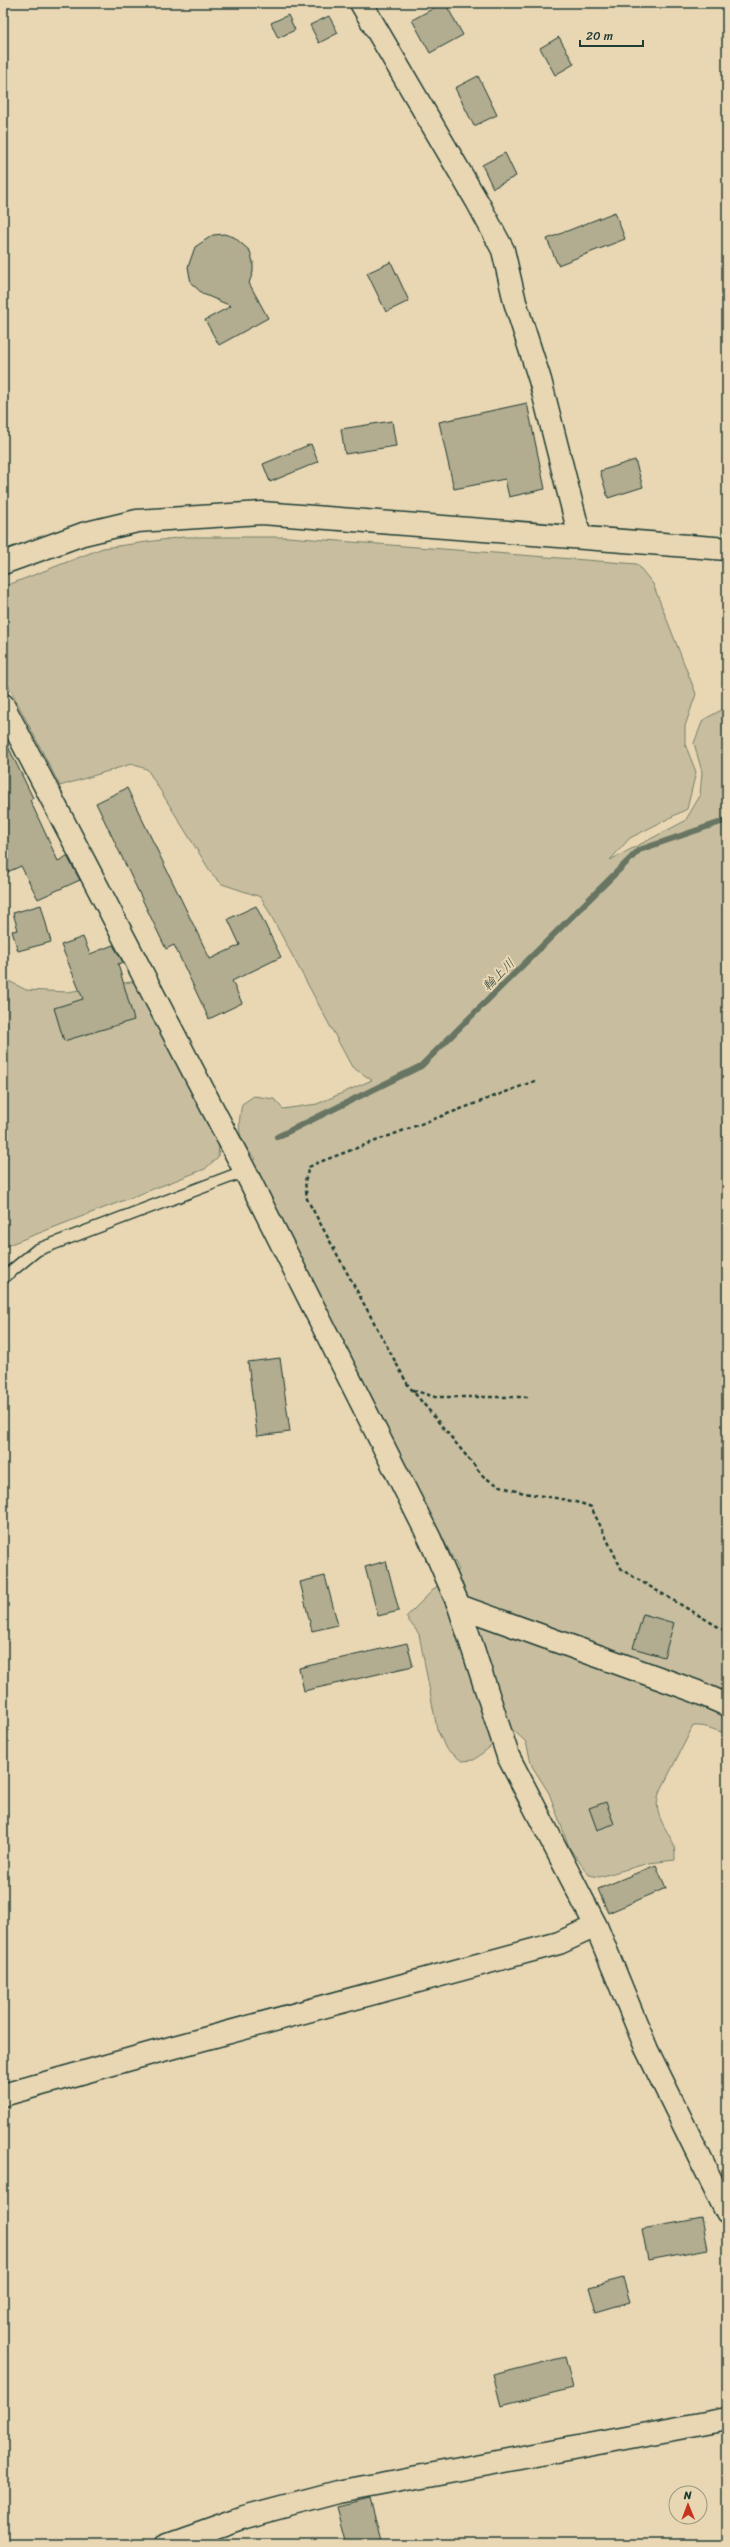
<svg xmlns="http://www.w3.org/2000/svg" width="730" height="2547" viewBox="0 0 730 2547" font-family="Sriracha,'Klee One',sans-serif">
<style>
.green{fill:#c8be9f;stroke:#747e6a}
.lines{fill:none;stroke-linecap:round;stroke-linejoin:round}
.stream{stroke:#687563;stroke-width:6}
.building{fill:#b2ac90;stroke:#1f3d34}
.lane-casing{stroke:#1f3d34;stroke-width:14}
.street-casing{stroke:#1f3d34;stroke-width:25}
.secondary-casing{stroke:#1f3d34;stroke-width:25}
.path{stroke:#1f3d34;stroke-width:2.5;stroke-dasharray:4 3;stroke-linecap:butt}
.lane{stroke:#e9d7b4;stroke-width:11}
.street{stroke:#e9d7b4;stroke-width:22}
.secondary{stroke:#e9d7b4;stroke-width:22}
.labels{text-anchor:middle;stroke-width:4;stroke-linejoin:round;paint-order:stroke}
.water-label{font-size:13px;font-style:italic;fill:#314b40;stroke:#e9d7b4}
</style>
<rect width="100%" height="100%" fill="#e9d7b4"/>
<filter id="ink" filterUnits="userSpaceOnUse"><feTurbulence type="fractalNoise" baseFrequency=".025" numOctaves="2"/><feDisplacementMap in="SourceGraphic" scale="8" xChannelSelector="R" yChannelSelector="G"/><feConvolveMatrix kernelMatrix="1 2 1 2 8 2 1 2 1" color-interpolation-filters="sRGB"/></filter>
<g filter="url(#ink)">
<!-- green -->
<path class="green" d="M183 537H287L637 564 653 584 696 694 685 726V744L696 772 687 809 630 838 610 860 685 821 700 796 702 772 694 743 703 720 727 707V1733C713 1731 709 1725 693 1726L659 1794C653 1812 664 1825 672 1841 675 1846 675 1854 675 1860L649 1863 599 1877 589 1875 570 1849 549 1793 532 1766 526 1742 512 1729 474 1760 462 1761 446 1749 437 1729 419 1634 406 1617 451 1572 459 1570 250 1162 255 1159C238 1139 237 1130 242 1104L254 1096 274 1099 283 1109 317 1104 372 1080 352 1067 261 897 222 884 212 874 147 769 131 764 60 786 3 675V587L103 548Z
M3 978 26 990 67 992 137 981 219 1143 218 1157 205 1169 3 1247Z"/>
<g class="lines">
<!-- stream -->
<path class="stream" d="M277 1137 421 1066 639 850 727 820"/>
</g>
<!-- building -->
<path class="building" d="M443 3H445L463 35 430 53 412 20Z
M288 15 295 30 278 38 271 23Z
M329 16 338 33 319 43 310 25Z
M559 37 574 64 555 75 540 48Z
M478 76 497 115 474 126 455 88Z
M505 153 516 176 493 188 482 165Z
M615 212 625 239 558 265 547 239Z
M224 234 234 237 250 251 253 262V272L249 283 268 318 219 345 205 320 231 306 203 294 191 283 188 267 195 247 213 235Z
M391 262 409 301 386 312 367 273Z
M527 403 545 489 509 497 505 479 454 489 439 422Z
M392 421 396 446 345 454 341 429Z
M311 444 318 462 270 482 263 464Z
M635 460 643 487 608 498 600 471Z
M3 736 33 798 30 800 58 861 67 856 80 880 38 899 21 866 3 874Z
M127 788 210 959 240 945 228 919 256 906 281 957 232 981 242 1003 209 1019 174 945 166 949 96 803Z
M41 905 51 942 18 951 12 931 18 930 13 913Z
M83 937 90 954 113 945 123 962 118 964 134 1020 64 1041 54 1008 83 999 61 945Z
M280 1358 290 1432 257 1436 248 1362Z
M386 1561 399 1611 378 1616 365 1567Z
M325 1576 338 1625 312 1631 300 1582Z
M643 1614 674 1623 664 1657 633 1648Z
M407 1643 413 1666 304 1691 299 1668Z
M606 1802 614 1824 597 1830 589 1808Z
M656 1865 666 1888 608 1913 598 1889Z
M702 2218 708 2249 648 2260 642 2229Z
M623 2278 630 2302 596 2312 589 2287Z
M565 2357 573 2388 501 2406 493 2375Z
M370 2499 382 2544H347L337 2507Z"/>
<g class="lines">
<!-- lane casing -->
<g class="lane-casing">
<path id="lane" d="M3 1278 37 1250 245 1171"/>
</g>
<!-- street casing -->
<g class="street-casing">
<path id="street" d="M361 3 478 203 503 250 515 302 540 380 580 537
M3 705 245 1171 430 1539 459 1606 508 1756 596 1926 647 2050 727 2213
M459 1606 695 1691 727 1705
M3 2095 152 2053 559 1943 596 1926
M168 2544 244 2517 338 2492 727 2419"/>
</g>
<!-- secondary casing -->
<g class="secondary-casing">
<path id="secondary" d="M3 563 83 534 137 521 262 513 727 549"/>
</g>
<!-- path -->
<path class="path" d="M535 1081 317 1163 309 1167 305 1181 307 1199 408 1385 483 1476C513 1499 557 1493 591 1507L622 1570 727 1632
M413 1390 435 1397H529"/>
<!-- lane -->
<use href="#lane" class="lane"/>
<!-- street -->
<use href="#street" class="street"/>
<!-- secondary -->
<use href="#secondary" class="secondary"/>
</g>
</g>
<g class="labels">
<!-- water labels -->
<g class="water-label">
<text transform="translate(498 974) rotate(-45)" y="5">輪上川</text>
</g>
</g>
<!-- margin -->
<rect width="730" height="2547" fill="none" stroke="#e9d7b4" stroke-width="16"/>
<rect x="8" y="8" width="714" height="2531" fill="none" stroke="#1f3d34" stroke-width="1.5" filter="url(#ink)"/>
<!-- north arrow -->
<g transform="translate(688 2505) rotate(359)"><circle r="19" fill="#e9d7b4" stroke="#989981"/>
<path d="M0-3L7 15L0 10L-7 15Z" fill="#c8321e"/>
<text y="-6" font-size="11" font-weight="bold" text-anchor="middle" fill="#1f3d34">N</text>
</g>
<!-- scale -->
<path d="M580 40v6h63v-6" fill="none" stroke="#1f3d34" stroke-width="2"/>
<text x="586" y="40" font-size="12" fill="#1f3d34" stroke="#e9d7b4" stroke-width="3" paint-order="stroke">20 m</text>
</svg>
